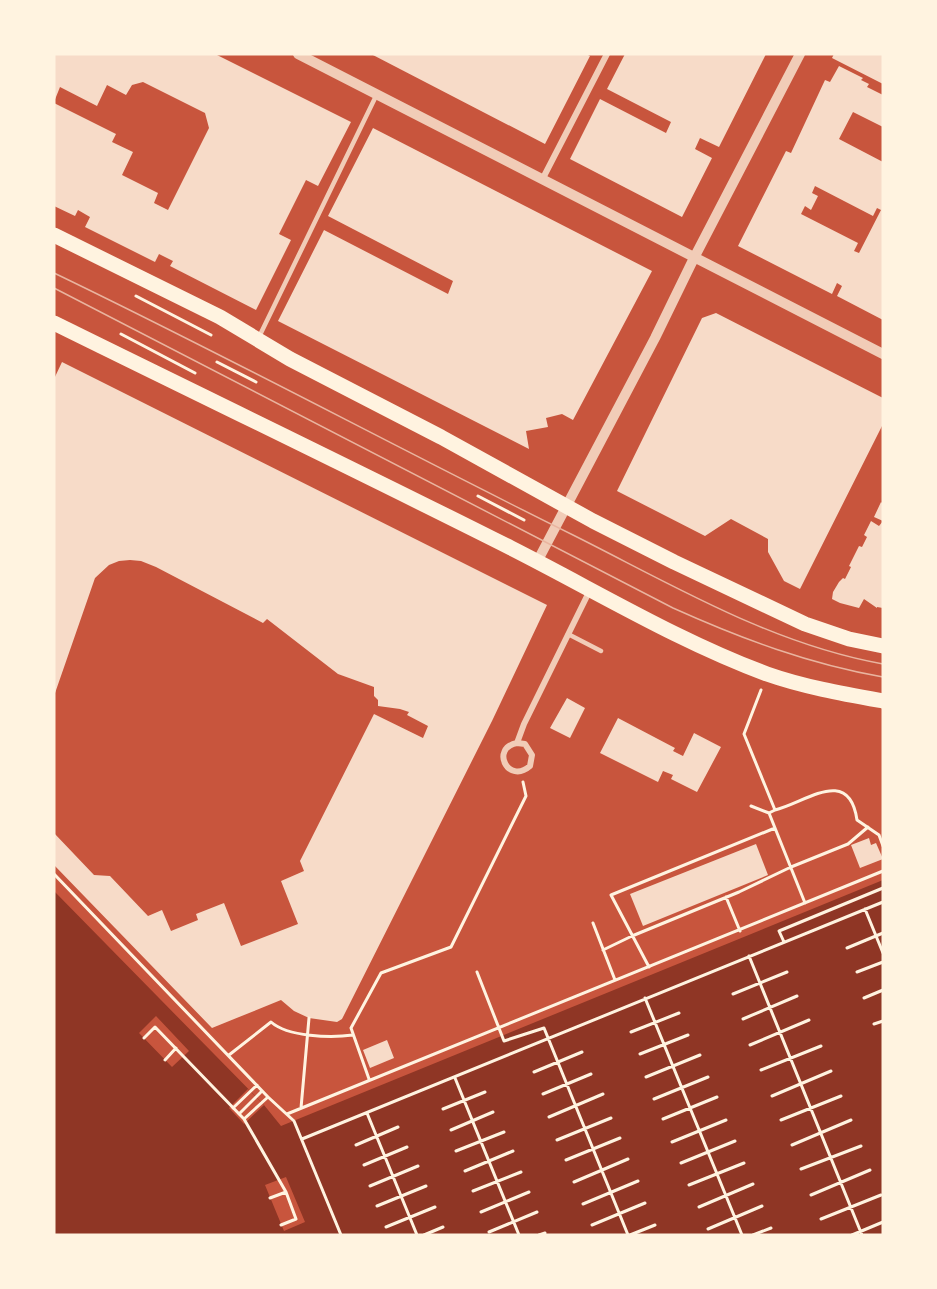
<svg xmlns="http://www.w3.org/2000/svg" width="937" height="1289" viewBox="0 0 937 1289" font-family="'Titillium Web',sans-serif">
<style>
.water{fill:#8f3625}
.pier{fill:#c8553d}
.building{fill:#f7dbc8;fill-rule:evenodd}
.lines{fill:none;stroke-linecap:round;stroke-linejoin:round}
.path{stroke:#fff3e0;stroke-width:3}
.service{stroke:#f1ccb7;stroke-width:4.5}
.minor{stroke:#f1ccb7;stroke-width:6}
.tertiary{stroke:#f1ccb7;stroke-width:10}
.primary{stroke:#fff3e0;stroke-width:15}
.tram{stroke:#e9b49f;stroke-width:1.5}
</style>
<rect width="100%" height="100%" fill="#c8553d"/>
<!-- water -->
<path class="water" d="M883 880V1235H54V891L264 1105 281 1126Z"/>
<!-- pier -->
<path class="pier" d="M156 1016 189 1051 172 1067 139 1033Z
M248 1089 264 1105 244 1124 229 1108Z
M286 1177 305 1222 284 1231 265 1185Z"/>
<!-- building -->
<path class="building" d="M54 54H215L351 122 318 186 306 180 279 234 291 240 256 310 170 266 173 261 159 254 155 262 85 227 90 217 78 210 75 216 54 206V103L116 134 112 142 133 152 122 175 158 193 154 203 168 210 209 128 205 113 143 82 132 85 126 95 107 85 97 106 60 87 54 102Z
M371 54H586L590 56 545 144Z
M625 54H766L719 147 700 138 695 149 712 158 682 217 570 159 600 99 666 133 671 122 607 89Z
M834 54H883V84L832 58Z
M839 66 863 78 861 80 869 84 867 87 883 95V127L853 112 839 139 883 162V320L837 296 842 286 837 283 832 294 738 246 786 151 791 153 825 80 830 82ZM815 186 873 216 877 208 881 210 859 253 854 251 858 243 801 214 805 206 811 210 818 196 812 193Z
M373 128 652 271 573 420 562 414 546 418 548 427 526 431 529 449 278 321 324 230 448 294 453 281 328 216Z
M716 313 883 398V424L800 589 784 581 768 552V539L731 519 705 536 617 491 702 318Z
M62 362 547 605 492 721 342 1019 337 1022 309 1018 294 1011 281 1000 212 1028 54 865V833L94 875 110 876 148 916 162 910 171 931 198 920 196 914 224 903 241 946 298 924 281 881 304 871 300 861 374 714 423 738 428 726 407 715 409 712 400 709 378 706V700L374 696V687L338 674 267 619 263 623 156 567 141 561 130 560 119 561 109 565 95 578 54 696V379Z
M881 502 883 504V608L877 607V608L864 599 859 608 840 603 832 599 833 592 839 582 843 578 845 579 851 567 849 566 859 546 862 547 867 537 864 535 871 521 879 526 883 521 874 517Z
M567 698 585 708 570 738 550 728Z
M618 718 675 748 673 751 683 756 694 733 721 747 697 792 671 779 673 775 663 771 658 782 600 753Z
M869 838 871 845 876 843 883 859 860 868 851 845Z
M756 844 768 875 643 926 630 894Z
M387 1040 394 1058 370 1068 363 1050Z"/>
<g class="lines">
<!-- path -->
<path class="path" d="M136 296 211 335
M121 334 195 373
M217 362 256 382
M478 496 524 520
M761 690 744 734 775 810 769 813 805 903
M751 806 769 813
M775 810C805 803 849 765 857 820L879 835 883 846
M54 874 268 1097 294 1121 341 1235
M726 897 740 931
M865 909 883 953
M593 923 615 980
M784 942 779 931 883 888
M847 948 883 933
M603 950 632 936 739 892 791 867 848 844 868 827
M749 956 862 1235
M649 967 611 895 775 828
M477 972 504 1041 544 1028 628 1235
M857 972 883 962
M733 994 787 972
M645 998 742 1235
M864 998 883 990
M743 1019 797 996
M874 1024 883 1021
M631 1032 679 1013
M144 1038 155 1027 244 1119 286 1192 296 1219 281 1225
M750 1045 809 1020
M640 1054 688 1035
M229 1055 271 1022C288 1037 331 1038 353 1035
M165 1060 176 1048
M761 1070 821 1046
M534 1072 582 1052
M646 1077 700 1055
M455 1078 519 1235
M369 1079 351 1028 381 973 451 947 526 796 523 782
M543 1094 591 1074
M772 1096 831 1071
M654 1099 708 1077
M233 1108 257 1085
M301 1108 309 1018
M443 1109 485 1092
M367 1113 417 1235
M239 1114 262 1091
M287 1114 883 871
M549 1117 603 1094
M244 1119 268 1097
M663 1119 717 1097
M781 1120 841 1096
M451 1130 493 1112
M302 1139 883 902
M557 1140 611 1118
M672 1142 726 1120
M356 1145 398 1127
M792 1145 851 1120
M456 1151 504 1132
M566 1160 620 1138
M681 1163 735 1141
M364 1165 407 1147
M801 1169 861 1146
M465 1171 513 1151
M574 1182 628 1159
M689 1185 744 1163
M370 1186 418 1166
M473 1191 521 1172
M811 1195 870 1170
M270 1198 286 1192
M583 1204 638 1181
M377 1206 426 1186
M699 1207 753 1184
M481 1212 529 1192
M821 1219 881 1195
M592 1225 645 1203
M386 1227 435 1207
M708 1229 762 1206
M489 1232 537 1212
M424 1235 443 1227
M539 1235 545 1233
M630 1235 655 1225
M753 1235 771 1228
M852 1235 883 1222"/>
<!-- service -->
<path class="service" d="M259 337 376 96
M568 634 601 651"/>
<!-- minor -->
<path class="minor" d="M542 180 607 54
M517 743 525 744 532 755 530 766C508 785 490 748 517 743L524 724 590 590"/>
<!-- tertiary -->
<path class="tertiary" d="M298 54 883 354
M537 562 655 338 694 258 800 54"/>
<!-- primary -->
<path class="primary" d="M54 235 220 317 290 359 441 437 593 521 674 562 805 624 849 639 883 646
M54 323C206 398 360 472 511 548 596 591 678 641 767 674 804 687 844 694 883 701"/>
<!-- tram -->
<path class="tram" d="M54 273C229 357 399 449 573 535 673 585 771 644 883 664
M54 288 673 608C742 639 809 664 883 677"/>
</g>
<!-- border -->
<rect width="937" height="1289" fill="none" stroke="#fff3e0" stroke-width="111"/>
</svg>
